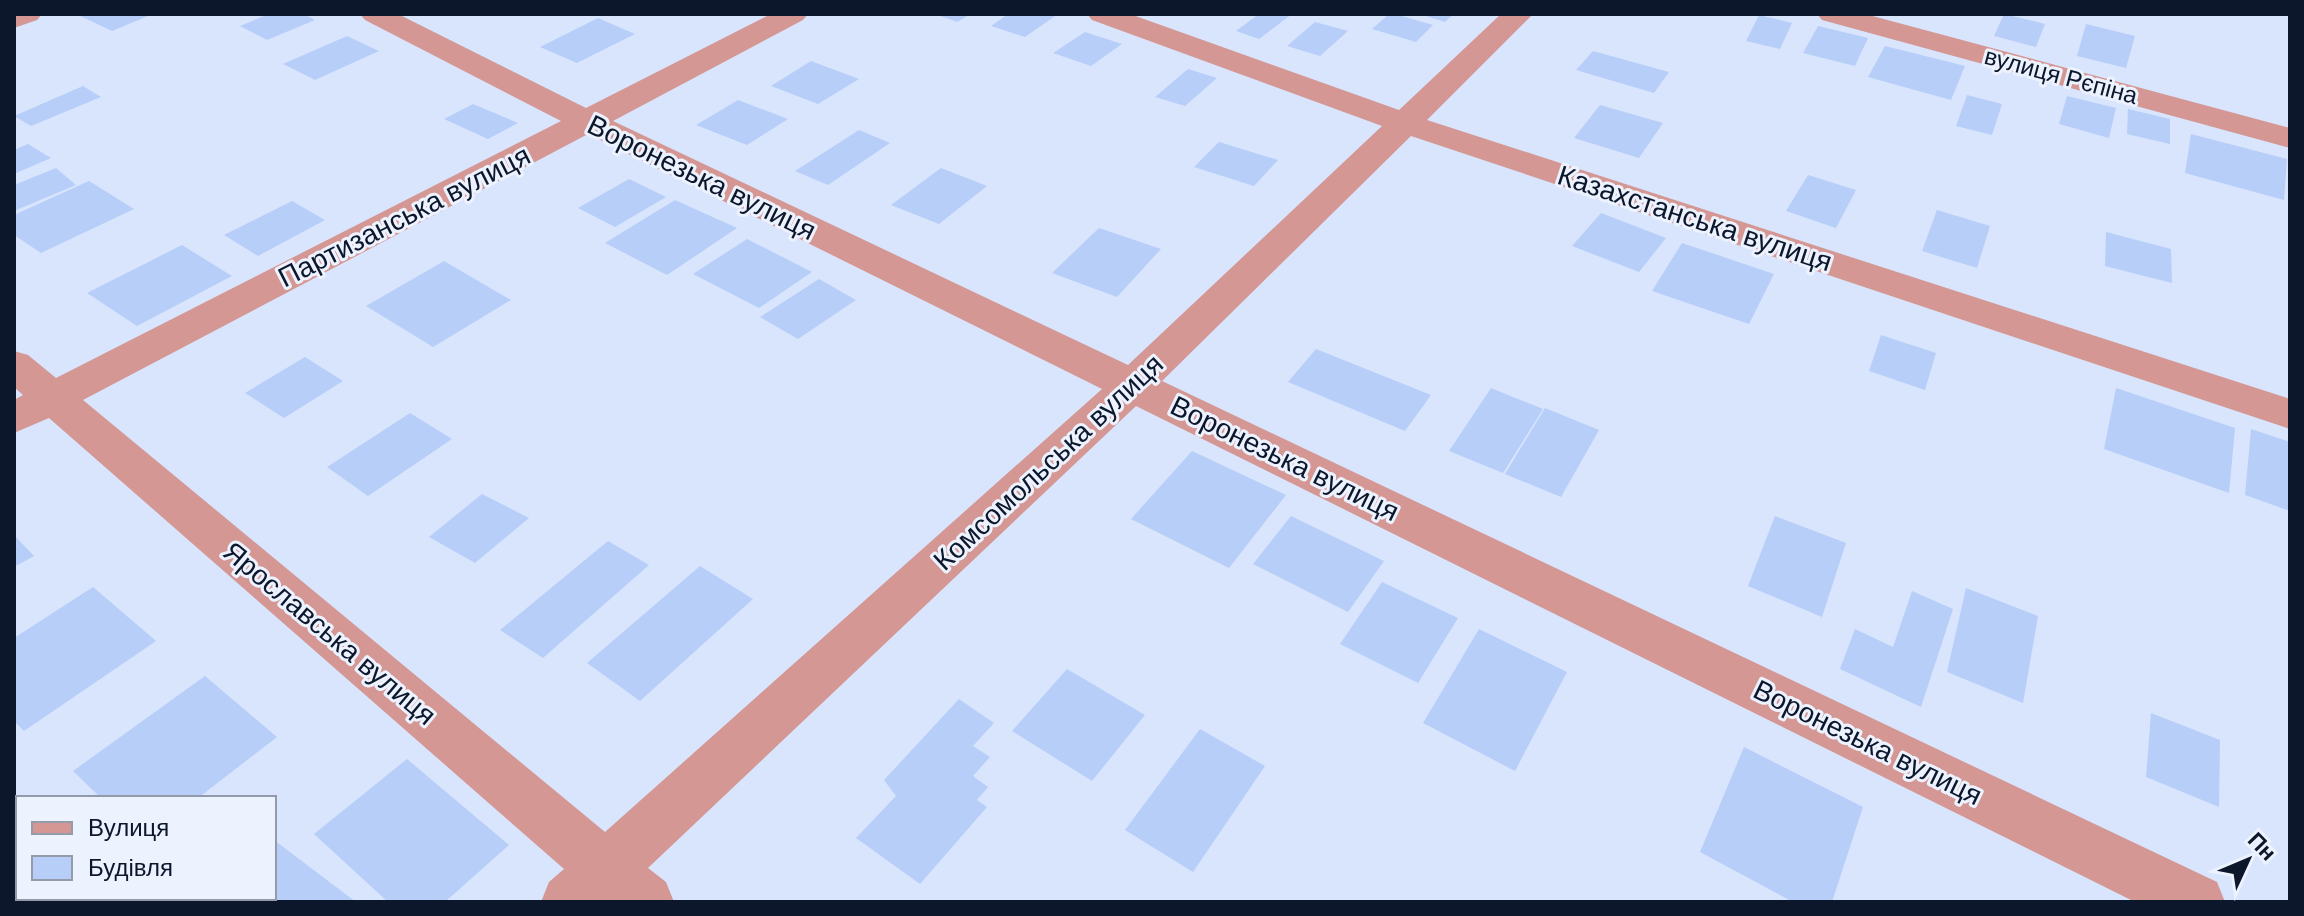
<svg xmlns="http://www.w3.org/2000/svg" width="2304" height="916" viewBox="0 0 2304 916" font-family="'DM Sans',sans-serif">
<style>
.building{fill:#b7cef9}
.lines{fill:none;stroke-linecap:round;stroke-linejoin:round}
.minor{fill:#d49794;fill-rule:evenodd}
.labels{text-anchor:middle;stroke-width:6;stroke-linejoin:round;paint-order:stroke}
.far-street-label{font-size:24px;fill:#0d172c;stroke:#ecf2fe}
.street-label{font-size:28px;fill:#0d172c;stroke:#ecf2fe}
</style>
<rect width="100%" height="100%" fill="#d8e5fd"/>
<!-- building -->
<path class="building" d="M76 14H153L112 31Z
M269 14H304L315 20 267 40 240 26Z
M935 14H971L957 22Z
M1008 14H1058L1025 37 991 26Z
M1259 14H1292L1259 39 1236 31Z
M1389 14H1395L1433 25 1416 42 1372 29Z
M1419 14H1454L1445 22Z
M2004 14 2045 24 2036 47 1994 36Z
M1759 15 1792 23 1780 49 1746 41Z
M598 18 635 34 577 63 540 47Z
M1315 22 1348 31 1320 56 1287 46Z
M2086 24 2135 36 2126 68 2077 56Z
M1818 26 1868 38 1855 66 1803 53Z
M1085 32 1122 44 1091 66 1053 53Z
M347 36 379 51 315 80 283 64Z
M1885 46 1965 66 1951 100 1868 77Z
M1593 51 1669 72 1654 93 1576 70Z
M811 61 859 79 818 104 771 86Z
M1188 69 1217 78 1185 106 1155 97Z
M83 86 101 97 31 126 14 116Z
M1967 95 2002 104 1992 135 1956 126Z
M2067 96 2116 108 2109 138 2059 124Z
M738 100 788 119 747 145 696 125Z
M473 104 518 123 488 139 444 119Z
M1600 105 1663 123 1639 158 1574 138Z
M2128 109 2170 119V144L2127 134Z
M859 130 890 143 828 185 795 171Z
M2191 134 2287 159 2284 200 2185 173Z
M1219 142 1278 160 1254 186 1194 167Z
M28 144 51 158 14 174V150Z
M56 168 76 185 14 211V185Z
M941 168 987 186 939 224 891 205Z
M1808 175 1856 190 1836 228 1786 211Z
M629 179 666 197 615 227 578 208Z
M89 181 134 209 41 253 14 235V215Z
M675 200 737 228 667 275 605 243Z
M292 201 325 220 258 256 224 235Z
M1937 210 1990 226 1977 268 1922 251Z
M1601 213 1666 238 1639 272 1572 246Z
M1099 228 1161 249 1117 297 1052 273Z
M2106 232 2171 249 2172 283 2105 266Z
M747 239 812 272 759 308 693 274Z
M1682 243 1774 274 1749 324 1652 291Z
M182 245 232 276 137 326 87 293Z
M444 261 511 300 433 347 366 306Z
M819 279 856 300 798 339 760 317Z
M1881 335 1936 353 1925 390 1869 371Z
M1316 349 1431 395 1405 431 1288 382Z
M305 357 343 381 284 418 245 393Z
M1491 388 1543 409 1503 473 1449 451Z
M2116 388 2235 428 2229 493 2104 449Z
M1545 408 1599 430 1561 497 1505 474Z
M410 413 452 439 368 496 327 467Z
M2251 429 2290 442V511L2245 495Z
M1192 451 1286 495 1229 568 1131 519Z
M482 494 529 518 475 563 429 537Z
M1291 516 1384 561 1348 612 1253 564Z
M1775 516 1846 543 1822 617 1748 586Z
M14 535 34 556 14 567Z
M608 541 649 565 543 658 500 630Z
M700 566 753 599 640 701 587 663Z
M1382 582 1458 618 1418 683 1340 644Z
M93 587 156 641 24 731 14 721V638Z
M1966 588 2038 616 2023 703 1947 672Z
M1912 591 1953 609 1921 707 1840 669 1855 629 1893 647Z
M1479 629 1567 672 1515 771 1423 723Z
M1067 669 1145 715 1092 781 1012 731Z
M205 676 277 737 198 798H101L73 771Z
M959 699 994 723 973 746 990 757 973 776 988 787 977 800 987 807 920 884 856 838 896 796 884 780Z
M2151 713 2220 740 2219 807 2146 777Z
M1200 729 1265 766 1193 872 1125 830Z
M1744 747 1863 807 1832 902H1793L1700 852Z
M407 759 509 845 445 902H388L314 834Z
M274 840 356 902H205L210 898H274Z"/>
<g class="lines">
<!-- minor -->
<path class="minor" d="M14 14H42L37 20 14 28Z
M360 14H398L586 108 771 14H808L803 20 613 121 1128 365 1382 126 1092 20 1087 14H1130L1399 110 1501 14H1533L1427 120 2290 399V429L1411 136 1162 381 2217 882 2225 902H2135L1136 406 648 868 666 882 674 902H541L549 882 564 869 49 418 14 433V400L23 395 14 387V351L28 355 56 378 561 121 365 20ZM588 134 1102 389 605 832 83 400Z
M1817 14H1865L2290 128V148L1822 20Z"/>
</g>
<g class="labels">
<!-- far-street labels -->
<g class="far-street-label">
<text transform="translate(2061 76) rotate(15)" y="8">вулиця Рєпіна</text>
</g>
<!-- street labels -->
<g class="street-label">
<text transform="translate(702 177) rotate(26)" y="10">Воронезька вулиця</text>
<text transform="translate(404 216) rotate(-27)" y="10">Партизанська вулиця</text>
<text transform="translate(1695 218) rotate(18)" y="10">Казахстанська вулиця</text>
<text transform="translate(1285 458) rotate(26)" y="10">Воронезька вулиця</text>
<text transform="translate(1048 462) rotate(-43)" y="10">Комсомольська вулиця</text>
<text transform="translate(330 633) rotate(40)" y="10">Ярославська вулиця</text>
<text transform="translate(1868 742) rotate(26)" y="10">Воронезька вулиця</text>
</g>
</g>
<!-- border -->
<rect width="2304" height="916" fill="none" stroke="#0d172c" stroke-width="32"/>
<!-- legend -->
<rect x="16" y="796" width="260" height="104" fill="#ecf2fe" stroke="#939aaa" stroke-width="2"/>
<rect x="32" y="822" width="40" height="12" fill="#d49794" stroke="#939aaa" stroke-width="2"/>
<text x="88" y="836" font-size="24" fill="#0d172c">Вулиця</text>
<rect x="32" y="856" width="40" height="24" fill="#b7cef9" stroke="#939aaa" stroke-width="2"/>
<text x="88" y="876" font-size="24" fill="#0d172c">Будівля</text>
<!-- north arrow -->
<g transform="translate(2248 860) rotate(46)" stroke="#ecf2fe" stroke-width="6" paint-order="stroke">
<path d="M0-6L14 30L0 20L-14 30Z" fill="#0d172c"/>
<text y="-12" font-size="22" font-weight="bold" text-anchor="middle" fill="#0d172c">Пн</text>
</g>
</svg>
